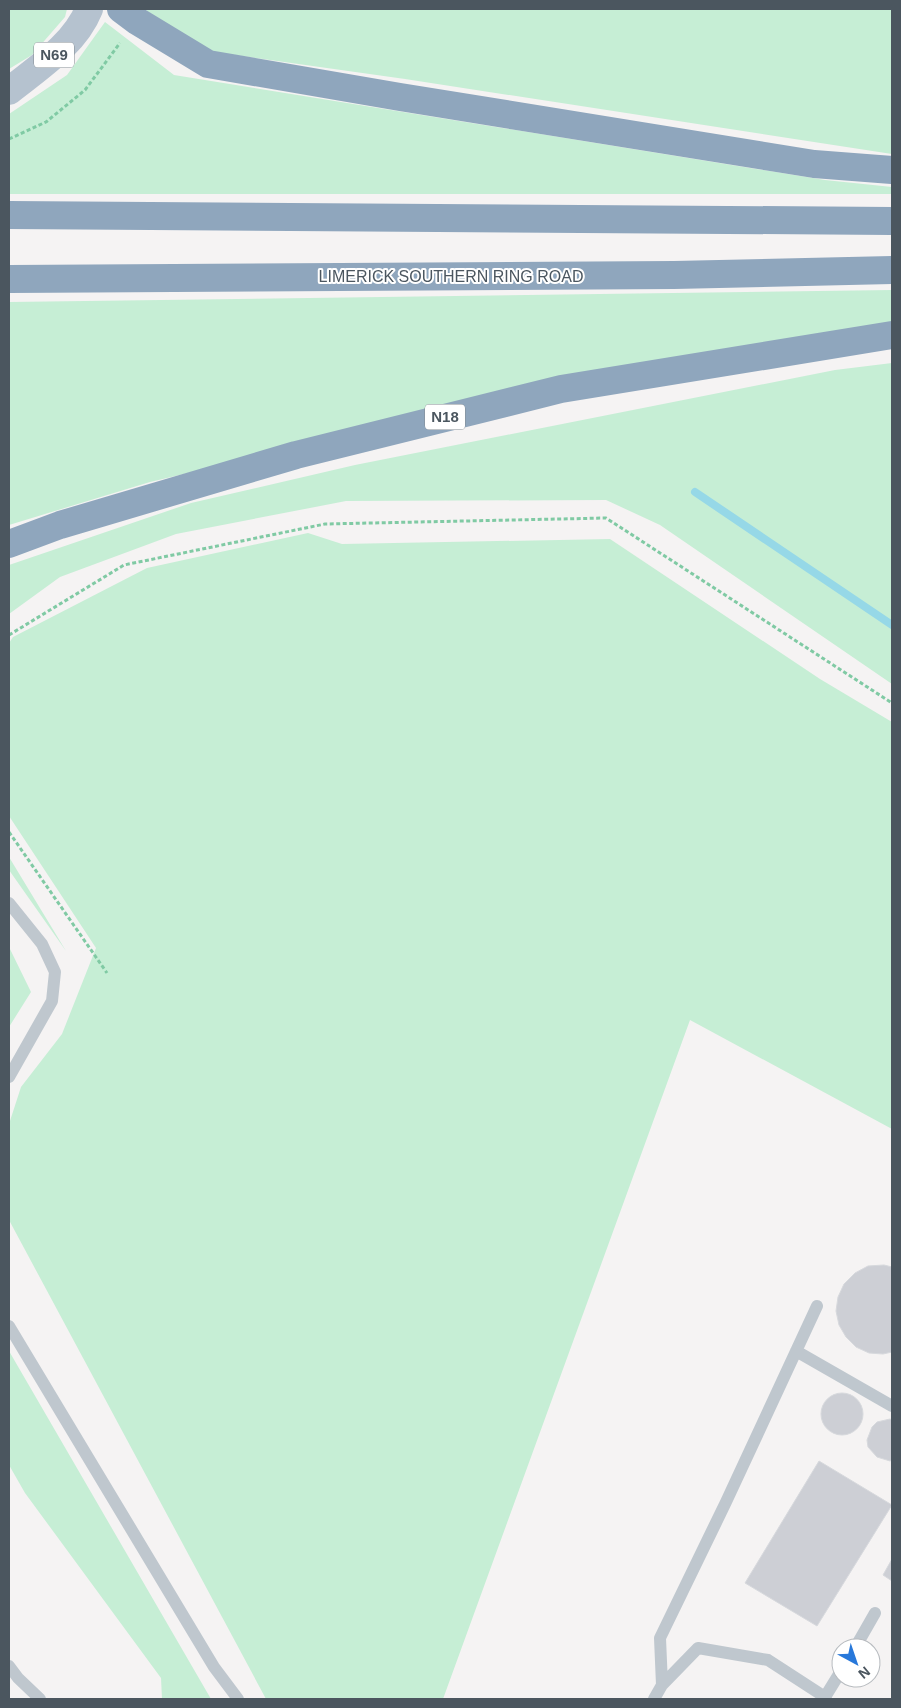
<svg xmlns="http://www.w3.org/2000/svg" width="901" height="1708" viewBox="0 0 901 1708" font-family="Arial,sans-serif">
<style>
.green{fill:#c6eed5}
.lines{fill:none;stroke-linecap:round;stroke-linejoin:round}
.stream{stroke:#96d8e7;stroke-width:8}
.building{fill:#cdcfd5;stroke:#d7d9dd}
.path{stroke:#80caa4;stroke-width:3;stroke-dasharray:4 2.5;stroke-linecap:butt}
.lane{stroke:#bfc7ce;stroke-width:12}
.primary{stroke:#b5c2cf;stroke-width:28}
.highway{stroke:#8fa6bd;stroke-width:28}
.labels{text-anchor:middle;stroke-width:4;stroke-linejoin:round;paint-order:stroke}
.shield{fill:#fff;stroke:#81898f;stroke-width:1}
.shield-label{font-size:15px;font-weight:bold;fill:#4b565f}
.street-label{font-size:16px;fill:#4b565f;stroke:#fff}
</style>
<rect width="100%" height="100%" fill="#f5f3f3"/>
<!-- green -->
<path class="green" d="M9 9H67L65 17 32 55 9 69Z
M146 9H892V154L405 79 207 51 147 11Z
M105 22 174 75 825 180 892 187V194H9V114L67 75Z
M892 290V325L646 365 150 482 9 525V302Z
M892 363V684L660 525 606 500 346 501 176 534 60 577 9 614V565L191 503 355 465 835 370Z
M308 533 342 544 610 539 820 679 892 722V1129L690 1020 443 1699H266L9 1220V1124L21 1087 62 1034 96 948 9 816V643L13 637 147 568Z
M9 857 66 951 9 870Z
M9 947 31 992 9 1027Z
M9 1351 211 1699H162L161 1678 25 1493 9 1465Z"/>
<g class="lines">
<!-- stream -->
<path class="stream" d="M695 492 892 625"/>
</g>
<!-- building -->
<path class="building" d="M884 1265 892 1267V1352L883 1354 869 1353 856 1347 846 1337 839 1325 836 1311 838 1297 844 1284 855 1273 868 1266Z
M821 1414a21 21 0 1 1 42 0a21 21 0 1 1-42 0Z
M890 1419 892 1420V1460L890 1461 877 1457 868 1447 867 1440 872 1427 877 1422Z
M819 1461 892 1505 817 1626 745 1583Z
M892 1559V1581L883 1575Z"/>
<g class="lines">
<!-- path -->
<path class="path" d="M9 139 46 122 85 90 120 43
M9 635 124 565 325 524 606 518 892 703
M9 832 107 973"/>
<!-- lane -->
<path class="lane" d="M9 903 42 944 55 972 52 1001 9 1077
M9 1326 214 1667 238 1699
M796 1351 892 1406
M855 1648 875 1613
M9 1666 18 1678 40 1699
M662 1685 660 1638 726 1502 817 1306
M825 1697 841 1671
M654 1699 662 1685 698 1648 768 1660 825 1697 826 1699"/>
<!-- primary -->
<path class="primary" d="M9 91C38 68 75 44 89 9"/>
<!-- highway -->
<path class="highway" d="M121 9 137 21 208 64 400 97 814 164 892 170
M9 215 892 221
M9 279 674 275 892 270
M9 544 60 525 296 455 561 389 892 335"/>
</g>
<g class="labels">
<!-- shield labels -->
<g class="shield">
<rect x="34" y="42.5" width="40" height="25" rx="4"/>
<rect x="425" y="404.5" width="40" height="25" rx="4"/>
</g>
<g class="shield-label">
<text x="54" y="60">N69</text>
<text x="445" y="422">N18</text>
</g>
<!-- street labels -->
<g class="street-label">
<text x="451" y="282">LIMERICK SOUTHERN RING ROAD</text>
</g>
</g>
<!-- border -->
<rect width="901" height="1708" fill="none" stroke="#4b565f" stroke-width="20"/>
<!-- north arrow -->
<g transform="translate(856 1663) rotate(140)"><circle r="24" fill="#ffffff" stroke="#b7bbbf"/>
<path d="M0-4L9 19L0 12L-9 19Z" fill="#2878da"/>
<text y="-8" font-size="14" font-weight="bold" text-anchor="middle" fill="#4b565f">N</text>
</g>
</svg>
